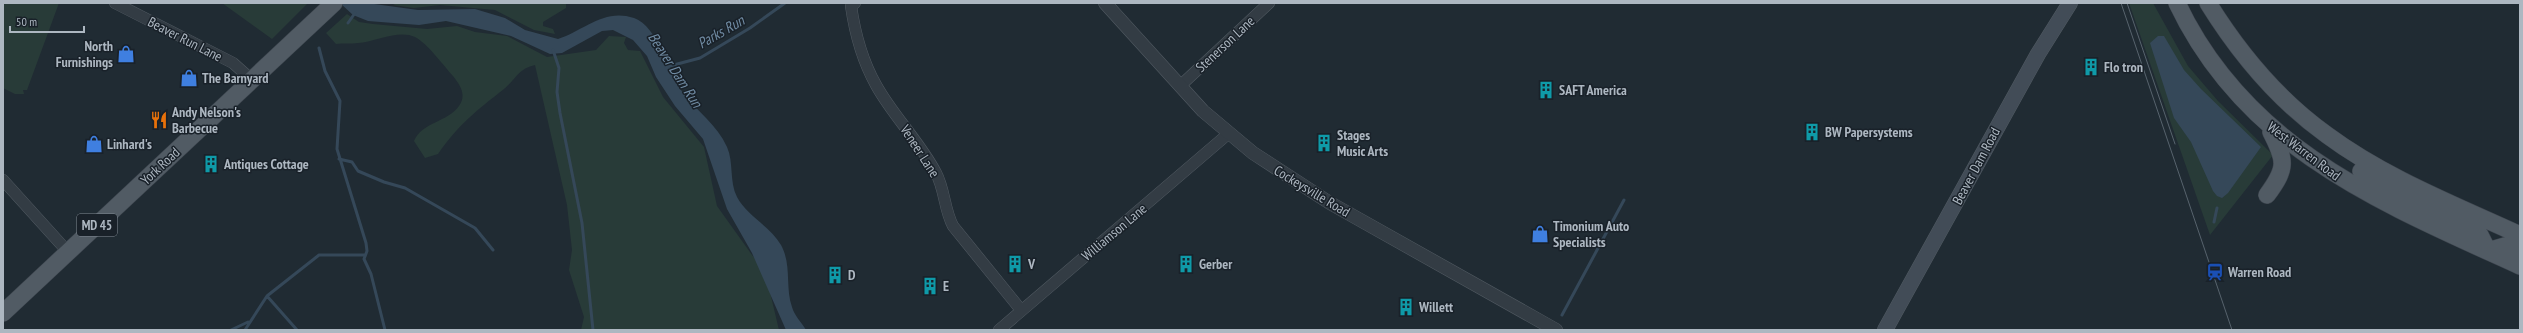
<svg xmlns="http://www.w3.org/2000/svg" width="2523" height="333" viewBox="0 0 2523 333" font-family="'PT Sans Narrow',sans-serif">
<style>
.green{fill:#283b38}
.water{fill:#354859}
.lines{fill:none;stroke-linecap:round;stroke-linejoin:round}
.stream{stroke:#354859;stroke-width:3}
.minor-casing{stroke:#515a62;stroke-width:12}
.tertiary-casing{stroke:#515a62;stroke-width:14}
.secondary-casing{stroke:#515a62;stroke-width:16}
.primary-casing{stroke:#3d454e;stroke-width:18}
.minor{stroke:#333c44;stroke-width:11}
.tertiary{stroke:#333c44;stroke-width:13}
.secondary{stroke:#424c57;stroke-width:15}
.primary{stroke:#515b64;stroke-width:17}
.tram{stroke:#57636d;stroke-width:1}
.labels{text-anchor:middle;stroke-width:3;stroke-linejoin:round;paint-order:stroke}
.shield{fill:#192129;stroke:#818a93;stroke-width:1}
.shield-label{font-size:13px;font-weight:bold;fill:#adb7c1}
.street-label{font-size:14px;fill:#adb7c1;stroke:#192129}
.poi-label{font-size:14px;font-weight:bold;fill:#adb7c1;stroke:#192129;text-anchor:start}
.water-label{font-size:15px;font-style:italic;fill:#708ba3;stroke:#192129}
</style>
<rect width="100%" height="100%" fill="#202b33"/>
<!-- green -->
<path class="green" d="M3 3H59L27 90H23L24 94H15L3 88Z
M222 3H308L272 39Z
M397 3H566V8L543 22V26L553 29 555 34 534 30 495 10 440 5 414 8 393 5Z
M2129 3H2153L2188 66 2218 101 2273 155 2210 235Z
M347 14 359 22 373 24 427 29 457 26 475 32 507 36 547 57 596 50 609 36 626 37 624 43 628 50 640 51 663 97 704 147 717 206 752 255 764 267 779 330H581L584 317 569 270 572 250 567 205 535 65C518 69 517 78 504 89 476 111 459 124 438 154L425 158 414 141C422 122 448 122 459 106 467 95 460 85 453 76 443 65 427 43 415 37 399 29 374 42 358 43 351 44 343 43 336 44L326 33Z"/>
<!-- water -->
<path class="water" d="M340 3H367L418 10 475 9 505 18 525 30 558 39C585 30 604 8 634 18 658 26 669 74 683 93 697 111 717 125 727 147 734 163 729 181 737 197 747 216 770 226 781 245 792 265 785 287 792 307 794 315 802 323 806 330H786L752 253 727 209 703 139 675 106 656 77 647 56 633 40 613 30 602 31 562 53 550 54 511 36 446 21 419 25 368 21 353 15Z
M2158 36H2164L2184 70 2201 89 2261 147 2228 193 2222 198 2217 196 2213 191 2191 142 2174 118 2150 43Z"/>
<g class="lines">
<!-- stream -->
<path class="stream" d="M348 23 355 13
M319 48 325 71 340 101 337 149 366 243 367 251 364 259 371 274 385 330
M553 50 559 68 557 92 560 113 582 223 593 330
M666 67 700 58 750 28 785 3
M339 159 352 162 358 171 384 182 405 188 475 228 493 250
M2214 222 2217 208
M267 296 297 330
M1562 315 1624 200
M231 330 248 322
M245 330 267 296 319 255H365"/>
<!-- minor casing -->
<g class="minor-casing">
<path id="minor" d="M115 3 233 63 252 80
M855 3 851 6C855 34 862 60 876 85 893 116 920 142 936 173 945 190 944 209 953 226L1021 310
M1180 86 1269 3
M3 180 68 252
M999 330 1228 134"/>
</g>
<!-- tertiary casing -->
<g class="tertiary-casing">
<path id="tertiary" d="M1105 3 1203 111 1253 153 1330 203 1556 330"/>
</g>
<!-- secondary casing -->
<g class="secondary-casing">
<path id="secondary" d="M1885 330 2038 54 2070 3"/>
</g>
<!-- primary casing -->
<g class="primary-casing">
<path id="primary" d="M2177 3C2246 149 2382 203 2520 266
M2208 3C2239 53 2278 100 2327 135 2385 178 2455 205 2520 235
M2361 171 2469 226 2480 235 2488 251
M2267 195C2287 168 2286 161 2271 132
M2488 251 2505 246 2520 249
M3 313 334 3"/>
</g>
<!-- minor -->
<use href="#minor" class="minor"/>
<!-- tertiary -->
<use href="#tertiary" class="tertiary"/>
<!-- secondary -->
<use href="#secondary" class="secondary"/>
<!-- primary -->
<use href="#primary" class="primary"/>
<!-- tram -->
<path class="tram" d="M2121 3 2232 330
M2127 3 2175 144"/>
</g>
<!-- icons -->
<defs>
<g id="shop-bare" transform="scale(1.38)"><path d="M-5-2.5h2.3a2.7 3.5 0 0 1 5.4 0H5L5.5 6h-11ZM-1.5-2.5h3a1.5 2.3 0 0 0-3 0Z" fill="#3f7fe0" stroke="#192129" stroke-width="2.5" paint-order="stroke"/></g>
<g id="building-bare" transform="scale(1.38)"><path d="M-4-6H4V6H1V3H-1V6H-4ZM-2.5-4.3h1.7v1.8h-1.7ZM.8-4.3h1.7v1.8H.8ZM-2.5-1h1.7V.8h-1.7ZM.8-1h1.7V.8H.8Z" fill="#0f9aa8" stroke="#192129" stroke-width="2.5" paint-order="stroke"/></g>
<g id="restaurant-bare" transform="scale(1.38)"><path d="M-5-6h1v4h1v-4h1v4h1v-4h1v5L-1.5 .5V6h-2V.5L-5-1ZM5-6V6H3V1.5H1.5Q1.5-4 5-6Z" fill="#e8710a" stroke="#192129" stroke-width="2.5" paint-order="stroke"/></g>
<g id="station-bare" transform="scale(1.38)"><path d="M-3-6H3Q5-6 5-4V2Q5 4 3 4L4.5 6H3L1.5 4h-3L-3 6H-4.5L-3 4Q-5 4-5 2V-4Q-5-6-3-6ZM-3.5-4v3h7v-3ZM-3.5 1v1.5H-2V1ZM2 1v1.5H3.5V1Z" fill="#1a4fb4" stroke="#192129" stroke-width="2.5" paint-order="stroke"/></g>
</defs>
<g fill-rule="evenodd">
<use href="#shop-bare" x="126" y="54"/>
<use href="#building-bare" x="2091" y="67"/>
<use href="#shop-bare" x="189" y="78"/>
<use href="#building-bare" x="1546" y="90"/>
<use href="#restaurant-bare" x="159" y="120"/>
<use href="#building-bare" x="1812" y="132"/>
<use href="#building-bare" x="1324" y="143"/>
<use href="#shop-bare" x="94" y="144"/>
<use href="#building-bare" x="211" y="164"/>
<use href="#shop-bare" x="1540" y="234"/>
<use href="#building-bare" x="1015" y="264"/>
<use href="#building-bare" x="1186" y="264"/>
<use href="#station-bare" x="2215" y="272"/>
<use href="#building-bare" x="835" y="275"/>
<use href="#building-bare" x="930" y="286"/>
<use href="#building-bare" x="1406" y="307"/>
</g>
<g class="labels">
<!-- shield labels -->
<rect class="shield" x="77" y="214" width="40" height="22" rx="3"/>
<g class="shield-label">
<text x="97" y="230">MD 45</text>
</g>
<!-- street labels -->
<g class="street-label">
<text transform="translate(185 39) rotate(27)" y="5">Beaver Run Lane</text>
<text transform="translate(1225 44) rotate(-43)" y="5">Stenerson Lane</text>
<text transform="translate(920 151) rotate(57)" y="5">Veneer Lane</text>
<text transform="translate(2304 151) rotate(37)" y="5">West Warren Road</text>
<text transform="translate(160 166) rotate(-43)" y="5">York Road</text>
<text transform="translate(1976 166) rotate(-62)" y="5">Beaver Dam Road</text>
<text transform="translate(1312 191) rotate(31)" y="5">Cockeysville Road</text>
<text transform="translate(1114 232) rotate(-40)" y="5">Williamson Lane</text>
</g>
<!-- poi labels -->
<g class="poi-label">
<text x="113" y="51" text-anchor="end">North<tspan x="113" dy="16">Furnishings</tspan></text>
<text x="2104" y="72">Flo tron</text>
<text x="202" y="83">The Barnyard</text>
<text x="1559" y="95">SAFT America</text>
<text x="172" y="117">Andy Nelson's<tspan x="172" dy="16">Barbecue</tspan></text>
<text x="1825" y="137">BW Papersystems</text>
<text x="1337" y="140">Stages<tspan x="1337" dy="16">Music Arts</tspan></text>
<text x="107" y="149">Linhard's</text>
<text x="224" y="169">Antiques Cottage</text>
<text x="1553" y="231">Timonium Auto<tspan x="1553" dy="16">Specialists</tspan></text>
<text x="1028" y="269">V</text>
<text x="1199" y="269">Gerber</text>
<text x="2228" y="277">Warren Road</text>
<text x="848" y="280">D</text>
<text x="943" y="291">E</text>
<text x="1419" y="312">Willett</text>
</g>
<!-- water labels -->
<g class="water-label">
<text transform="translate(721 32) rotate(-30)" y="5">Parks Run</text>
<text transform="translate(675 70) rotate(57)" y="5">Beaver Dam Run</text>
</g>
</g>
<!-- border -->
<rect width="2523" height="333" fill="none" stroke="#adb7c1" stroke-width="8"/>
<!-- scale -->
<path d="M10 26v6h74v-6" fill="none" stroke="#adb7c1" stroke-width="2"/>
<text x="16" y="26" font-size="12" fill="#adb7c1" stroke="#192129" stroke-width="3" paint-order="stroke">50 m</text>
</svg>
